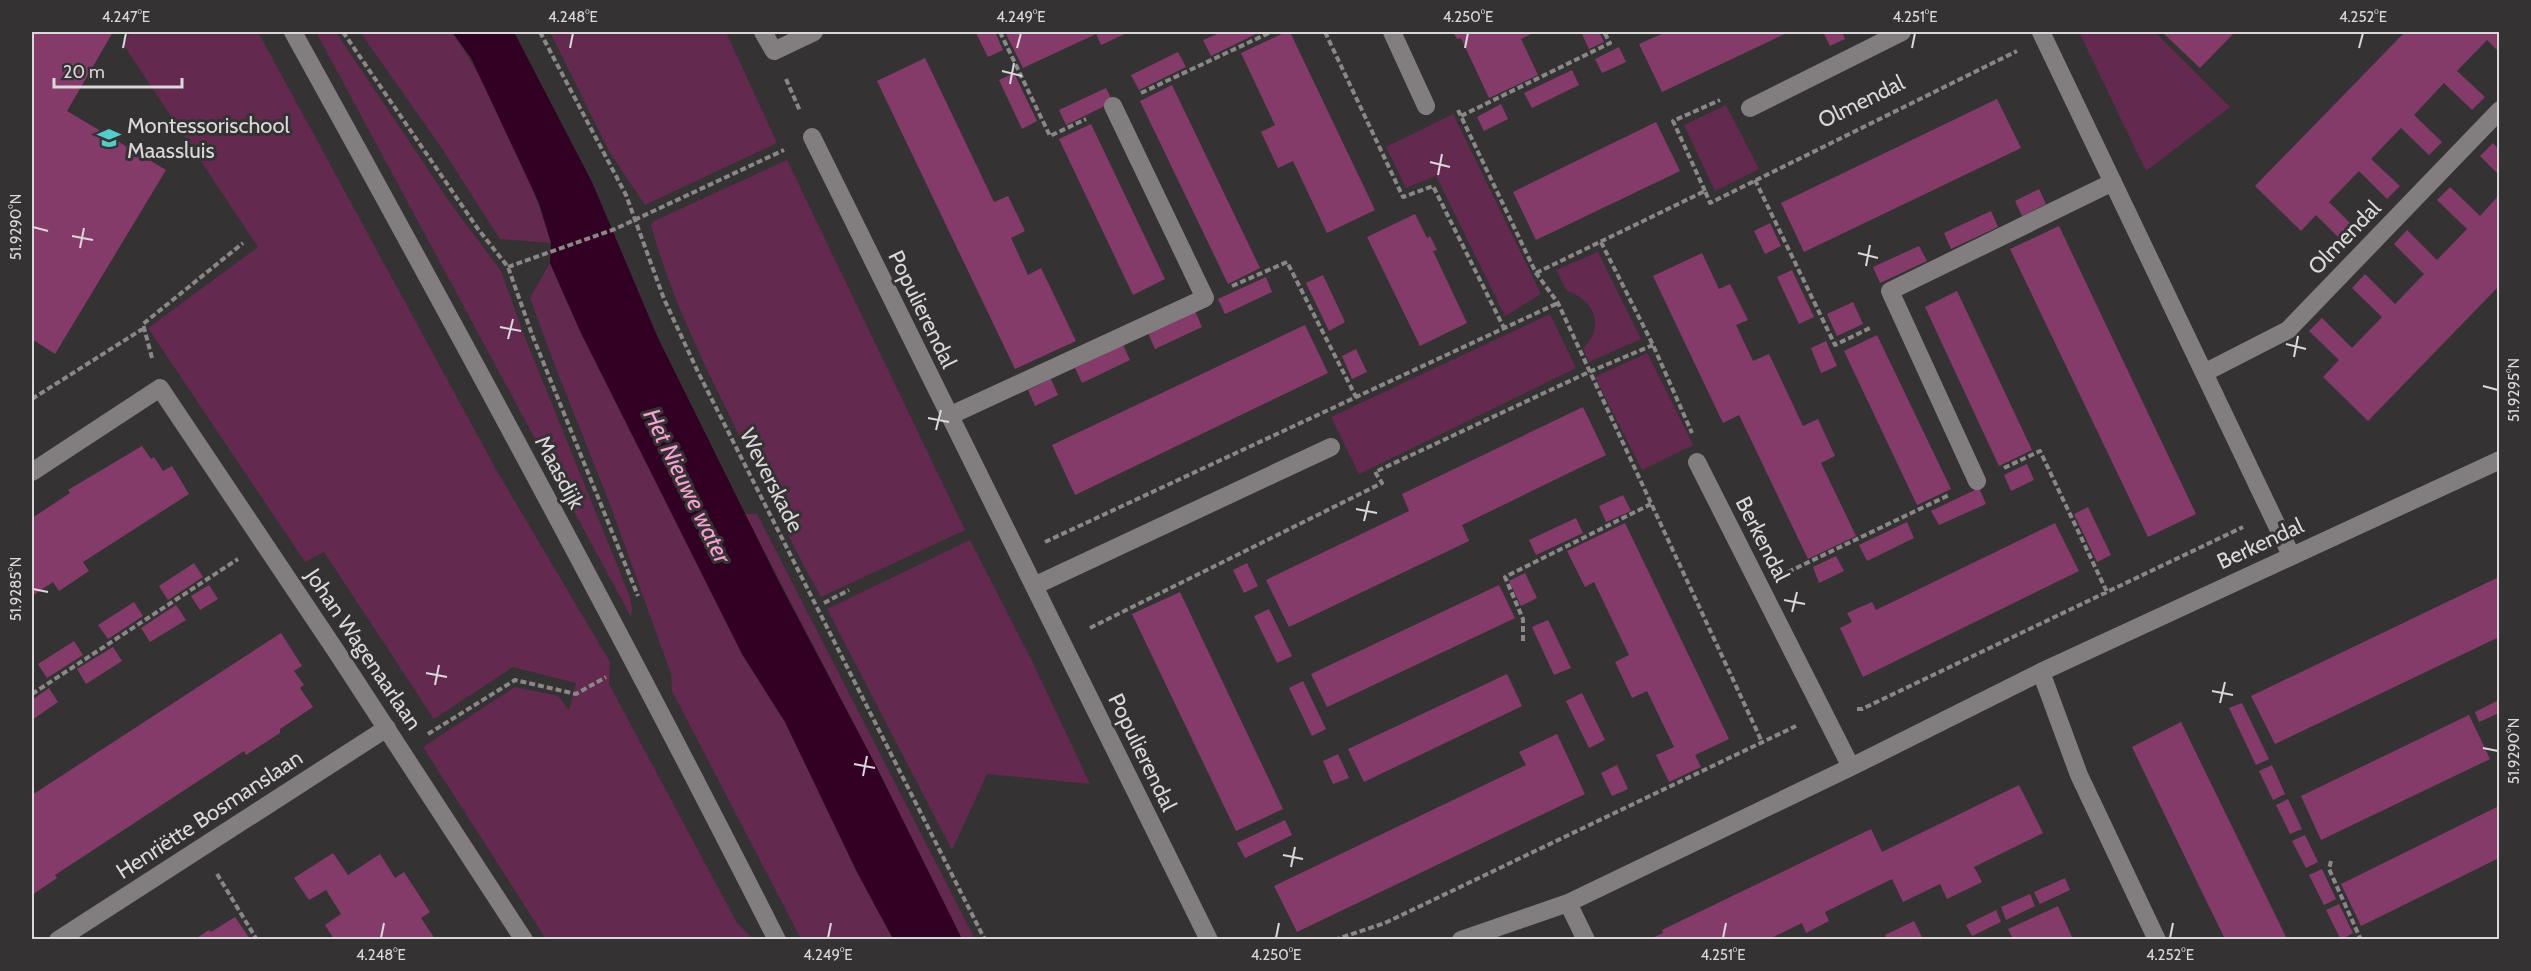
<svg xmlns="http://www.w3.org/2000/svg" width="2531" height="971" viewBox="0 0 2531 971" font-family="Cabin,sans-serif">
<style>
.green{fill:#63294e}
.water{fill:#320022}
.building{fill:#853b69}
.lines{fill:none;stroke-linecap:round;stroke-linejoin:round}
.path{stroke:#8a8789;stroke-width:4;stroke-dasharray:6 3;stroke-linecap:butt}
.minor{stroke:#827e80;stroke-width:18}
.ticks{fill:none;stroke:#dbd8da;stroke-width:2}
.labels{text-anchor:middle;stroke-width:6;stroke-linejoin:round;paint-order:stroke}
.street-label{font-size:22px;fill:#dbd8da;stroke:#353234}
.poi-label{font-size:22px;fill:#dbd8da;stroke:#353234;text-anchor:start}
.water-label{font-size:24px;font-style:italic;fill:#f6a1d2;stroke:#353234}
.neatline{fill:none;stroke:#dbd8da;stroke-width:2}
.ticks-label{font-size:15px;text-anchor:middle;fill:#dbd8da}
</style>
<rect width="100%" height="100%" fill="#353234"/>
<!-- green -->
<path class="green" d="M131 32H258L498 473 610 662 609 684 737 923 753 939H546L423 747 515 687 558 696 569 710 576 683 513 667 434 719 324 552 305 562 148 328 258 247 123 44Z
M316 32H336L451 204 501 271 524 335 630 597 632 608 631 617Z
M360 32H452C493 92 530 173 551 243L500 239 441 147Z
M550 32H726L777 143 645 205 610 153Z
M2079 32H2155L2230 107 2146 171Z
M1726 105 1759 169 1715 191 1684 125Z
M1453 114 1541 294 1505 316 1436 176 1406 188 1386 147Z
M787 160 965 530 821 597C791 544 766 489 739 435 705 366 671 299 651 225L654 221Z
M1598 252 1641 339 1589 362 1583 348C1606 327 1594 299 1567 291L1556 270Z
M550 263 580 331 742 654 785 722 857 872 893 939H801L672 691 671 674 611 507 552 358 530 298Z
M1550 314 1576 368 1359 474 1331 417Z
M1647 353 1693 445 1642 470 1595 377Z
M745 514H757L975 939H962L875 764Z
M970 540 1033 663 1090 784 987 774 952 850 827 609Z"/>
<!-- water -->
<path class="water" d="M452 32H514L592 182 658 338 779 582 875 764 962 939H893L857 872 785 722 742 654 580 331 550 263 551 243 539 203 471 58Z"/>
<!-- building -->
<path class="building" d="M32 32H113L67 111 166 170 55 354 32 339Z
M979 32H995L1003 50 988 57 976 33Z
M1005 32H1129L1101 45 1096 34 1023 68Z
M1222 32H1258V33L1211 56 1203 40Z
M1286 32H1290L1375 210 1327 233 1293 161 1278 168 1261 132 1275 125 1241 53Z
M1453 32H1535L1521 39 1538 75 1489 98 1461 38 1457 39Z
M1581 32H1599L1604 42 1589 49Z
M1666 32H1789L1662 92 1639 44Z
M1823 32H1842L1845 39 1830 46Z
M2162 32H2235L2200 68Z
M2405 32H2499V52L2487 40 2457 71 2485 97 2472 110 2444 83 2414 115 2442 142 2429 155 2401 128 2371 159 2400 186 2387 199 2359 171 2329 202 2356 229 2343 242 2316 215 2301 231 2255 186Z
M1619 47 1626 62 1602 73 1595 59Z
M1178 52 1186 67 1139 90 1131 75Z
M925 58 994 202 1008 196 1025 231 1011 238 1028 275 1041 268 1076 341 1015 369 877 81Z
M1572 70 1579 85 1532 108 1524 93Z
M1014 73 1037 121 1022 129 999 80Z
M1172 85 1260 268 1228 284 1140 101Z
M1106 88 1113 102 1066 125 1059 110Z
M1997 99 2021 148 1804 252 1781 203Z
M1501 104 1508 119 1484 131 1477 117Z
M1656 122 1680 171 1536 240 1513 192Z
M1091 124 1165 279 1133 295 1059 139Z
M2493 143 2499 150V175L2480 156Z
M2450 187 2480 216 2499 195V286L2368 421 2323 377 2339 360 2309 331 2322 318 2352 348 2382 317 2352 288 2365 274 2395 304 2424 274 2394 244 2407 230 2437 260 2467 229 2437 200Z
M2039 189 2046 204 2022 216 2015 201Z
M1991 211 1998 227 1951 249 1944 233Z
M1415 214 1427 238 1430 236 1437 250 1433 251 1467 323 1420 346 1367 237Z
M1770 223 1781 246 1765 254 1754 231Z
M2059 226 2196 514 2148 537 2010 249Z
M1919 246 1927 261 1880 283 1873 267Z
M1702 253 1719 289 1730 284 1748 320 1736 325 1753 361 1769 354 1803 426 1818 419 1835 456 1821 463 1856 536 1808 559 1739 415 1723 423 1653 276Z
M1792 270 1814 317 1799 324 1777 277Z
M1323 275 1345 322 1329 331 1306 283Z
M1266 277 1272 292 1225 314 1218 299Z
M1957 291 2032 450 1999 466 1925 307Z
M1853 302 1863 324 1837 336 1827 314Z
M1195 311 1202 327 1155 349 1148 333Z
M1305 325 1328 373 1075 495 1052 445Z
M1877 335 1951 489 1917 505 1844 351Z
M1826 341 1837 366 1821 373 1811 348Z
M1123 345 1130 360 1082 383 1075 368Z
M1356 349 1367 372 1352 379 1342 356Z
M1051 379 1058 395 1035 406 1028 390Z
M1583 407 1606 455 1462 525 1469 541 1289 627 1266 580 1409 511 1402 494Z
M142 446 151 459 154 457 163 471 172 466 189 494 83 562 89 571 59 591 53 582 32 596V518L70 493 68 490Z
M2027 464 2034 480 2011 491 2004 475Z
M1979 488 1986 504 1939 525 1931 511Z
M1623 495 1631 511 1606 522 1599 506Z
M2088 507 2111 555 2097 562 2074 514Z
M1576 518 1583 533 1536 555 1529 540Z
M1907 522 1914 538 1867 561 1859 545Z
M1625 523 1729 739 1695 755 1701 767 1669 782 1656 755 1674 747 1647 691 1632 698 1615 662 1629 655 1594 582 1585 587 1567 551Z
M2055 523 2079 571 1863 677 1840 628 1852 622 1847 613 1872 602 1876 610Z
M1836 556 1844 571 1819 583 1813 567Z
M194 563 203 577 168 600 159 586Z
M1247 563 1258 586 1244 593 1233 570Z
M1525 573 1537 598 1521 606 1509 581Z
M2499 577V637L2275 744 2251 696Z
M209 585 218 599 200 610 191 596Z
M1499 585 1515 618 1327 707 1311 674Z
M1180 592 1283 809 1236 831 1132 614Z
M134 602 143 616 108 639 98 625Z
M176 605 186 620 150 642 141 628Z
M1269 609 1292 656 1277 663 1254 616Z
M1548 620 1571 668 1554 675 1532 627Z
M281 633 302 666 294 671 304 685 300 688 313 707 280 729V733L246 755 244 751 55 875 57 878 32 895V795Z
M74 641 83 655 47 678 38 664Z
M113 647 122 661 86 684 77 669Z
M1507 674 1522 706 1364 782 1348 749Z
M1303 681 1326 729 1312 736 1289 688Z
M49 688 58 702 32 720V700Z
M1582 693 1605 740 1589 748 1566 701Z
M2499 700V713L2479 722 2475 712Z
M2242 703 2269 759 2256 765 2229 708Z
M2469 715 2490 759 2321 840 2301 796Z
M2181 722 2198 757 2287 939H2225L2199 886 2132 747Z
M1557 734 1585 794 1297 932 1274 886 1526 765 1519 752Z
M1338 754 1349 778 1333 784 1323 761Z
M1617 765 1628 789 1612 796 1601 773Z
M2272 765 2285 794 2273 800 2259 771Z
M2019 785 2043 833 1974 867 1982 882 1947 899 1940 884 1903 902 1892 879 1825 912 1829 921 1806 933 1802 923 1769 939H1650L1663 933 1662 930 1871 829 1882 852Z
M2288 799 2302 829 2290 834 2276 805Z
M2499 806V858L2361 926 2341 884Z
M1285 820 1292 835 1245 858 1237 843Z
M2305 835 2318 862 2306 868 2292 841Z
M333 853 348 875 380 854 395 878 404 872 430 912 421 918 435 939H334L325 925 341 914 326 890 309 900 294 878Z
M2322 869 2336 899 2324 905 2309 875Z
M2065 878 2070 890 2040 904 2034 892Z
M2030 894 2035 906 2006 920 2001 907Z
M2339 904 2353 933 2341 940 2326 910Z
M2058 906 2073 939H2013L2008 929Z
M1996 910 2001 922 1972 936 1966 925Z
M235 917 250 939H195L209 930 211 932Z
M1914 921 1923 939H1887L1885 935Z"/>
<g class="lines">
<!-- path -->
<path class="path" d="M343 32 478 229 508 267 533 337 638 596
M540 32 626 195 664 299 698 372 985 940
M1000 32 1050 136 1086 119
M1325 32 1403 197 1433 186 1504 328
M786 79 800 111
M1141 93 1271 32
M1458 110 1536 273 1558 303 1762 742
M1461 116 1610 43 1604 32
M1755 180 1835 345 1872 327
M1705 191 1673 121 1720 100
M1601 242 1653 345 1692 433
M508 267 615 229 784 150
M1536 273 1705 191 1710 203 2017 51
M1232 286 1287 262 1356 397
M152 358 143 324 243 243
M32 399 144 328
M2004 468 2040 451 2107 592
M1045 542 1558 303
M1788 572 1949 495
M824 603 849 590
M1090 628 1382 483 1375 472 1589 372 1653 345
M1523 641V619L1505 577 1651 504
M32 694 238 559
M1857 709H1862L2243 527
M428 734 515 680 576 694 606 677
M2331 861 2329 869 2361 940
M217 874 257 940
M1334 940 1385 923 1796 726"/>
<!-- minor -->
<path class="minor" d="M293 32C459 332 622 633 777 940
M763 32 774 51 814 32
M1392 32 1426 106
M2041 32 2291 555
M1750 108 1902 32
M812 137 1209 940
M2204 373 2288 330 2500 110
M949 416 1205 298 1113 106
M1697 462 1851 767
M32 472 160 388 336 651 524 940
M1977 481 1890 291 2113 182
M1034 586 1331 447
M2041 672 2079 775 2157 940
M1568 903 1586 940
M58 940 387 728
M1461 940 1568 903 1851 767 2041 672 2500 460"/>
</g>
<!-- ticks -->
<path class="ticks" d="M123 48 126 33M570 48 573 33M1017 48 1021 33M1465 48 1468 33M1912 48 1915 33M2359 48 2363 33M1002 71 1022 76M1010 84 1014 63M1430 162 1450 167M1438 175 1442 154M33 227 48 231M72 236 93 240M80 248 84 228M1858 253 1878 258M1866 266 1870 245M500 327 521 331M508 339 513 319M2286 344 2306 349M2294 357 2298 336M2483 386 2498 390M928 418 949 422M936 430 941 410M1356 509 1377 513M1364 521 1369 501M33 589 48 592M1784 600 1805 604M1792 612 1797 592M426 673 447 677M435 685 439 665M2212 691 2233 695M2220 703 2225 682M2483 748 2498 751M854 764 875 768M863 776 867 756M1283 855 1303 859M1291 867 1295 847M381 938 384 923M828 938 831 923M1276 938 1279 923M1723 938 1726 923M2170 938 2173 923"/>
<!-- icons -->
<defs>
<g id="school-bare" transform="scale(1.8)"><path d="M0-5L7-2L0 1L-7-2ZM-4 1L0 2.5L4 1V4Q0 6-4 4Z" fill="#52cdcc" stroke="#353234" stroke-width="2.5" paint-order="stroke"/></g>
</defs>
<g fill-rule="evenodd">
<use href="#school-bare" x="109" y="138"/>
</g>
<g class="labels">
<!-- street labels -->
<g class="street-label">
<text transform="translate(1861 101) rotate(-26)" y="8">Olmendal</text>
<text transform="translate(2344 237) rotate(-46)" y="8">Olmendal</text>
<text transform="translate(923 309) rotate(64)" y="8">Populierendal</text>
<text transform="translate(560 472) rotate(62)" y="8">Maasdijk</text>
<text transform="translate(772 480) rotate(63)" y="8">Weverskade</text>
<text transform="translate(1763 539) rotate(63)" y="8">Berkendal</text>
<text transform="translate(2260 543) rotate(-25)" y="8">Berkendal</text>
<text transform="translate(364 649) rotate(56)" y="8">Johan Wagenaarlaan</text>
<text transform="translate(1143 752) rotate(64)" y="8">Populierendal</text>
<text transform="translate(209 814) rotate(-33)" y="8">Henriëtte Bosmanslaan</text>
</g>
<!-- poi labels -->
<g class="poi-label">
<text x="127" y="133">Montessorischool<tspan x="127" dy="25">Maassluis</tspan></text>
</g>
<!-- water labels -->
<g class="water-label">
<text transform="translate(687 486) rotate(64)" y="8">Het Nieuwe water</text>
</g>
</g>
<!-- border -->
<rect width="2531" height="971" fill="none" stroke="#353234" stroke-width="66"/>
<!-- scale -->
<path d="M54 78v9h128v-9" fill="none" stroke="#dbd8da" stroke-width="3"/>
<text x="63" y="78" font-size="18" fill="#dbd8da" stroke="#353234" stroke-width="4.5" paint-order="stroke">20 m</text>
<rect x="33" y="33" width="2465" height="905" class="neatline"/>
<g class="ticks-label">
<text x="126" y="22">4.247°E</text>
<text x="573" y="22">4.248°E</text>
<text x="1021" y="22">4.249°E</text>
<text x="1468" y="22">4.250°E</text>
<text x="1915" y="22">4.251°E</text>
<text x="2363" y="22">4.252°E</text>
<text transform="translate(16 227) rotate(-90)" y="5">51.9290°N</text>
<text transform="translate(2514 390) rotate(-90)" y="5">51.9295°N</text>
<text transform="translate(16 589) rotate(-90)" y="5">51.9285°N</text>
<text transform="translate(2514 751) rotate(-90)" y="5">51.9290°N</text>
<text x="381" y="960">4.248°E</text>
<text x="828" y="960">4.249°E</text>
<text x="1276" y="960">4.250°E</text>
<text x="1723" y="960">4.251°E</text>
<text x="2170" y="960">4.252°E</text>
</g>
</svg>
